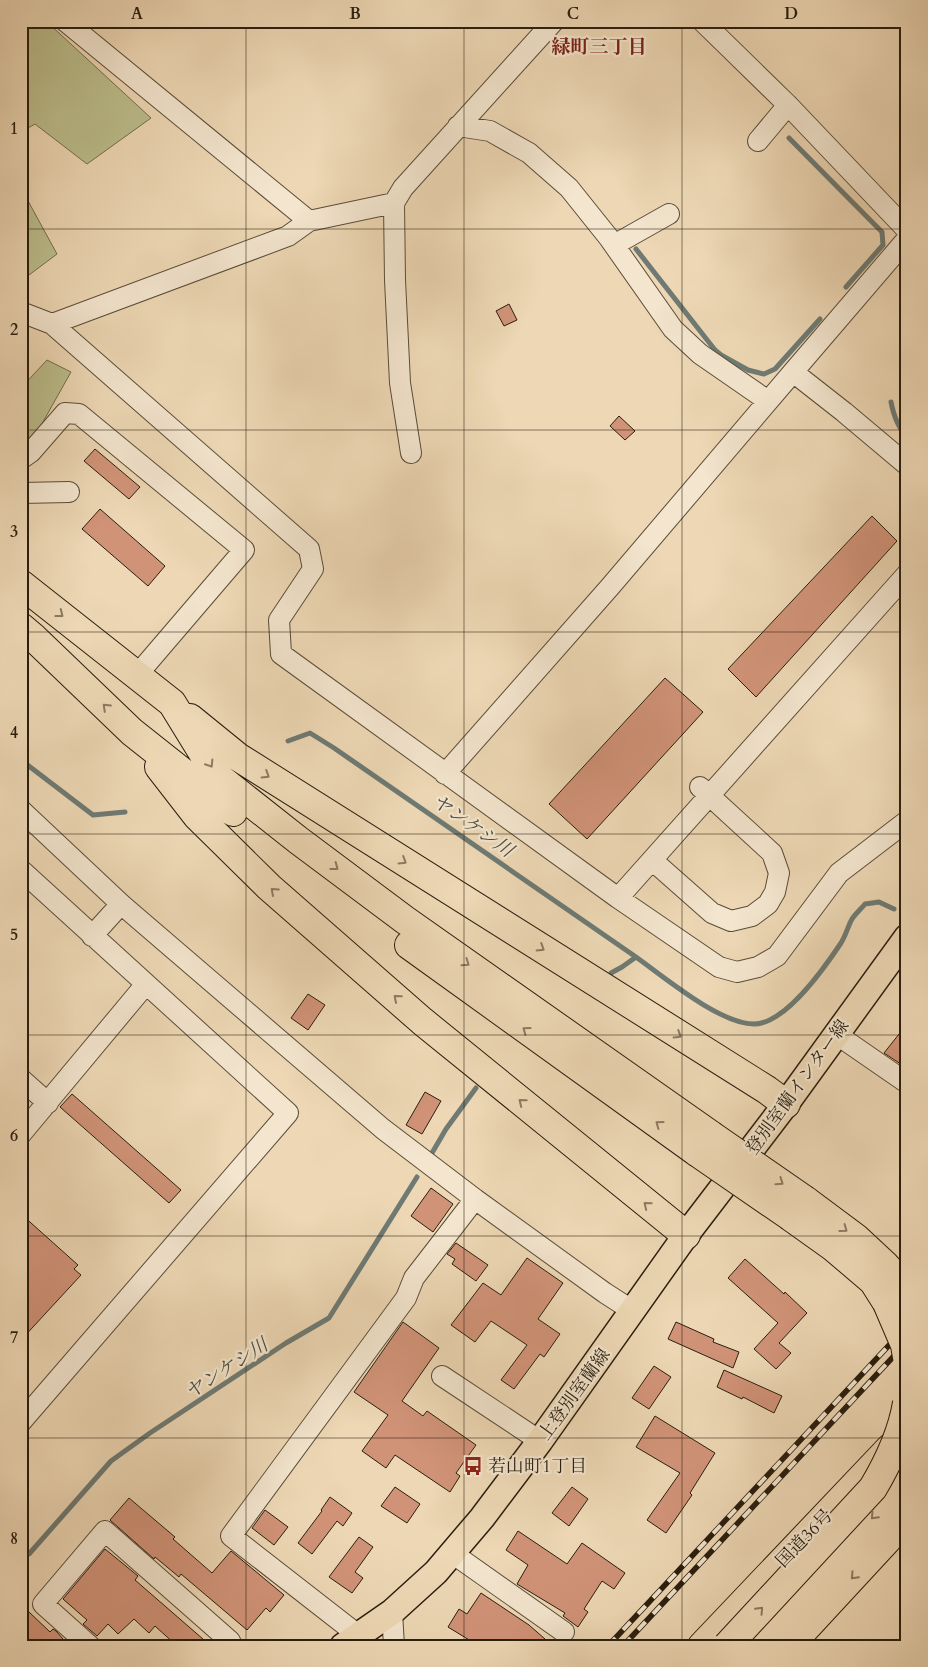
<svg xmlns="http://www.w3.org/2000/svg" width="928" height="1667" viewBox="0 0 928 1667" font-family="Cardo,'Noto Serif JP',serif">
<style>
.green{fill:#bbbd8b;stroke:#726e4c}
.lines{fill:none;stroke-linecap:round;stroke-linejoin:round}
.stream{stroke:#6e7a73;stroke-width:5}
.building{fill:#d19378;stroke:#2a1e0e}
.minor-casing{stroke:#5b4c38;stroke-width:22}
.major-casing{stroke:#2a1e0e;stroke-width:28}
.highway-casing{stroke:#2a1e0e;stroke-width:30}
.minor{stroke:#f3e5ce;stroke-width:20}
.major{stroke:#edd7b4;stroke-width:25}
.highway{stroke:#edd7b4;stroke-width:28}
.rail-casing{stroke:#2a1e0e;stroke-width:5.5}
.rail{stroke:#f3e5ce;stroke-width:4;stroke-dasharray:11;stroke-linecap:butt}
.highway-bridge-casing{stroke:#2a1e0e;stroke-width:30;stroke-linecap:butt}
.highway-bridge{stroke:#edd7b4;stroke-width:28}
.oneway{stroke:#8c7a61}
.grid{fill:none;stroke:#2a1e0e;stroke-width:1;stroke-opacity:0.55}
.labels{text-anchor:middle;stroke-width:4.5;stroke-linejoin:round;paint-order:stroke}
.street-label{font-size:18px;fill:#2a1e0e;stroke:#f3e5ce}
.poi-label{font-size:18px;fill:#2a1e0e;stroke:#f3e5ce;text-anchor:start}
.neighbourhood-label{font-size:19px;font-weight:bold;fill:#7a1f14;stroke:#f3e5ce}
.water-label{font-size:19px;font-style:italic;fill:#4c4c40;stroke:#f3e5ce}
.neatline{fill:none;stroke:#2a1e0e;stroke-width:2}
.grid-label{font-size:16px;text-anchor:middle;font-weight:bold;fill:#2a1e0e}
</style>
<rect width="100%" height="100%" fill="#edd7b4"/>
<filter id="stains"><feTurbulence type="fractalNoise" baseFrequency=".004" numOctaves="4"/><feColorMatrix values="0 0 0 0 .2 0 0 0 0 .09 0 0 0 0 .02 0 0 0 .5 -.17"/></filter>
<radialGradient id="worn" r=".72"><stop offset=".6" stop-color="#630" stop-opacity="0"/><stop offset="1" stop-color="#630" stop-opacity=".3"/></radialGradient>
<!-- green -->
<path class="green" d="M21 21H46L151 118 87 164 35 124 21 132Z
M21 188 57 254 21 281Z
M47 360 71 372 21 461V388Z"/>
<g class="lines">
<!-- stream -->
<path class="stream" d="M789 138 882 232 883 245 846 287
M636 249 715 350 721 355 748 370 764 374 775 369 820 319
M891 402C894 417 898 426 907 438
M288 741 310 733 334 748 636 957
M21 760 93 815 125 812
M611 973 622 967 636 957C664 977 720 1024 754 1024 786 1024 825 967 841 943 846 935 848 926 852 919 856 913 861 909 865 904L879 902 894 909
M432 1153 446 1129 476 1088
M21 1557 29 1554 111 1461 150 1433 286 1343 329 1318 417 1177"/>
</g>
<!-- building -->
<path class="building" d="M509 304 517 320 504 326 496 311Z
M619 416 635 431 625 440 610 426Z
M95 449 140 487 129 499 84 461Z
M100 509 165 566 148 586 82 529Z
M872 516 897 541 756 697 728 669Z
M665 678 703 712 587 839 549 804Z
M308 994 325 1005 308 1030 291 1018Z
M907 1024V1068L884 1053Z
M425 1092 441 1101 422 1134 406 1125Z
M72 1094 181 1190 169 1203 60 1107Z
M431 1188 453 1204 433 1232 411 1216Z
M21 1214 78 1265 74 1269 81 1275 21 1340Z
M456 1243 488 1265 476 1281 452 1264 455 1259 447 1254Z
M527 1258 563 1283 538 1319 560 1334 544 1357 540 1354 514 1389 501 1380 527 1345 491 1321 475 1342 451 1325 483 1283 501 1295Z
M745 1259 784 1294 785 1292 807 1313 779 1343 791 1353 776 1369 754 1349 778 1323 728 1278Z
M403 1322 439 1348 402 1401 423 1416 427 1411 476 1445 456 1473 460 1476 450 1492 395 1455 386 1468 362 1451 388 1415 354 1392Z
M676 1322 714 1339 713 1342 739 1352 733 1368 668 1339Z
M654 1366 671 1377 649 1409 632 1398Z
M724 1370 782 1396 774 1413 743 1397 742 1399 717 1387Z
M655 1416 715 1453 690 1493 692 1495 666 1533 647 1520 680 1473 636 1447Z
M395 1487 420 1504 407 1523 381 1506Z
M572 1487 588 1499 569 1526 552 1513Z
M330 1497 352 1513 343 1526 337 1521 312 1554 298 1543 322 1511 321 1510Z
M129 1498 175 1537 173 1539 212 1573 231 1551 284 1595 270 1612 266 1608 247 1630 181 1574 179 1577 155 1557 154 1559 110 1520Z
M265 1510 288 1527 274 1545 252 1528Z
M518 1531 567 1564 582 1543 625 1573 614 1589 602 1581 584 1609 588 1612 578 1627 563 1616 565 1613 517 1584 528 1565 506 1550Z
M359 1537 373 1547 355 1572 363 1578 352 1593 329 1577Z
M105 1549 138 1576 135 1580 211 1646H177L155 1626 149 1633 134 1619 118 1634 108 1624 97 1636 83 1624 87 1620 63 1599Z
M481 1593 529 1625 553 1646H479L448 1627 459 1609 467 1614Z
M28 1611 50 1632 53 1629 56 1631 63 1639 61 1641 66 1646H29L21 1639V1618Z"/>
<g class="lines">
<!-- minor casing -->
<g class="minor-casing">
<path id="minor" d="M65 21 309 221
M702 21 788 105 907 230
M458 126 490 131 529 153 569 188 609 238 673 329 700 354 768 401
M758 141 788 105
M614 245 669 214
M21 312 52 324 288 236 309 221 394 203
M52 324 309 549 313 569 279 620 281 654 618 898 719 967 737 972 758 967 777 956 839 873 907 821
M793 372 907 239
M411 453 400 383 395 280 394 203 403 188 554 21
M21 459 31 452 65 413 79 414 244 550 137 675
M21 493 69 492
M445 774 609 588 793 372 844 412 907 465
M21 810 121 904 383 1129 475 1199 605 1293 633 1311
M652 860 712 913 731 921 752 916 768 904 775 892 779 873 772 853 700 787
M21 870 288 1113 21 1422
M618 898 907 574
M92 936 121 904
M836 1034 907 1083
M21 1079 48 1103
M21 1134 146 984
M442 1376 540 1441
M452 1553 564 1632
M392 1612 394 1646
M358 1635 231 1536 406 1298 414 1278 475 1199
M90 1646 43 1604 105 1531 230 1641 232 1646"/>
</g>
<!-- major casing -->
<g class="major-casing">
<path id="major" d="M343 1646 392 1612 436 1572 482 1518 540 1441 686 1235 786 1104 907 937"/>
</g>
<!-- highway casing -->
<g class="highway-casing">
<path id="highway" d="M21 584 172 703 217 776 298 840 405 920 711 1135
M21 627 34 638 132 732 233 812
M190 718 238 757 767 1090 786 1104
M159 767 197 816 269 887 422 1021 686 1235
M409 945 698 1153
M805 1200 856 1238 885 1265 907 1290
M791 1217 833 1247 873 1281 887 1303
M702 1646 890 1448
M754 1646 907 1481
M789 1646 887 1540 907 1512"/>
</g>
<!-- minor -->
<use href="#minor" class="minor"/>
<!-- major -->
<use href="#major" class="major"/>
<!-- highway -->
<use href="#highway" class="highway"/>
<!-- rail casing -->
<g class="rail-casing">
<path id="rail" d="M608 1646 907 1326
M623 1646 907 1342"/>
</g>
<!-- rail -->
<use href="#rail" class="rail"/>
<!-- highway-bridge casing -->
<g class="highway-bridge-casing">
<path id="highway-bridge" d="M711 1135 805 1200
M698 1153 791 1217
M887 1303 905 1345 907 1357
M727 1646 873 1488C889 1461 902 1434 907 1403"/>
</g>
<!-- highway-bridge -->
<use href="#highway-bridge" class="highway-bridge"/>
</g>
<!-- one-way arrows -->
<defs><path id="oneway-chevron" d="M-2-3.5L2.5 0L-2 3.5" fill="none" stroke-width="1.6" stroke-linecap="round" stroke-linejoin="round" transform="scale(1.25)"/></defs>
<g class="oneway">
<use href="#oneway-chevron" transform="translate(60 614) rotate(38)"/>
<use href="#oneway-chevron" transform="translate(106 707) rotate(-136)"/>
<use href="#oneway-chevron" transform="translate(210 764) rotate(58)"/>
<use href="#oneway-chevron" transform="translate(266 775) rotate(32)"/>
<use href="#oneway-chevron" transform="translate(403 861) rotate(32)"/>
<use href="#oneway-chevron" transform="translate(335 867) rotate(37)"/>
<use href="#oneway-chevron" transform="translate(274 891) rotate(-138)"/>
<use href="#oneway-chevron" transform="translate(541 948) rotate(32)"/>
<use href="#oneway-chevron" transform="translate(466 963) rotate(35)"/>
<use href="#oneway-chevron" transform="translate(397 998) rotate(-139)"/>
<use href="#oneway-chevron" transform="translate(526 1030) rotate(-144)"/>
<use href="#oneway-chevron" transform="translate(678 1035) rotate(32)"/>
<use href="#oneway-chevron" transform="translate(522 1102) rotate(-141)"/>
<use href="#oneway-chevron" transform="translate(659 1124) rotate(-144)"/>
<use href="#oneway-chevron" transform="translate(780 1182) rotate(35)"/>
<use href="#oneway-chevron" transform="translate(647 1205) rotate(-141)"/>
<use href="#oneway-chevron" transform="translate(844 1229) rotate(36)"/>
<use href="#oneway-chevron" transform="translate(874 1516) rotate(133)"/>
<use href="#oneway-chevron" transform="translate(854 1576) rotate(133)"/>
<use href="#oneway-chevron" transform="translate(760 1610) rotate(-47)"/>
</g>
<!-- grid -->
<path class="grid" d="M246 21V1646M464 21V1646M682 21V1646M21 229H907M21 430H907M21 632H907M21 834H907M21 1035H907M21 1236H907M21 1438H907"/>
<!-- icons -->
<defs>
<g id="bus-bare" transform="scale(1.5)"><path d="M-5-6H5V4H4V6H2V4H-2V6H-4V4H-5ZM-3.5-4V0h7V-4ZM-3.5 1.2v1.5H-2V1.2ZM2 1.2v1.5H3.5V1.2Z" fill="#8f2418" stroke="#f3e5ce" stroke-width="2.5" paint-order="stroke"/></g>
</defs>
<g fill-rule="evenodd">
<use href="#bus-bare" x="473" y="1466"/>
</g>
<g class="labels">
<!-- street labels -->
<g class="street-label">
<text transform="translate(797 1087) rotate(-54)" y="6">登別室蘭インター線</text>
<text transform="translate(574 1394) rotate(-54)" y="6">上登別室蘭線</text>
<text transform="translate(804 1538) rotate(-46)" y="6">国道36号</text>
</g>
<!-- poi labels -->
<g class="poi-label">
<text x="488" y="1472">若山町1丁目</text>
</g>
<!-- neighbourhood labels -->
<g class="neighbourhood-label">
<text x="599" y="53">緑町三丁目</text>
</g>
<!-- water labels -->
<g class="water-label">
<text transform="translate(473 825) rotate(35)" y="7">ヤンケシ川</text>
<text transform="translate(226 1368) rotate(-33)" y="7">ヤンケシ川</text>
</g>
</g>
<!-- margin -->
<rect width="928" height="1667" fill="none" stroke="#edd7b4" stroke-width="55"/>
<rect x="28" y="28" width="872" height="1612" class="neatline"/>
<g class="grid-label">
<text x="137" y="19">A</text>
<text x="355" y="19">B</text>
<text x="573" y="19">C</text>
<text x="791" y="19">D</text>
<text x="14" y="134">1</text>
<text x="14" y="335">2</text>
<text x="14" y="537">3</text>
<text x="14" y="738">4</text>
<text x="14" y="940">5</text>
<text x="14" y="1141">6</text>
<text x="14" y="1343">7</text>
<text x="14" y="1544">8</text>
</g>
<rect width="100%" height="100%" filter="url(#stains)"/>
<rect width="100%" height="100%" fill="url(#worn)"/>
</svg>
